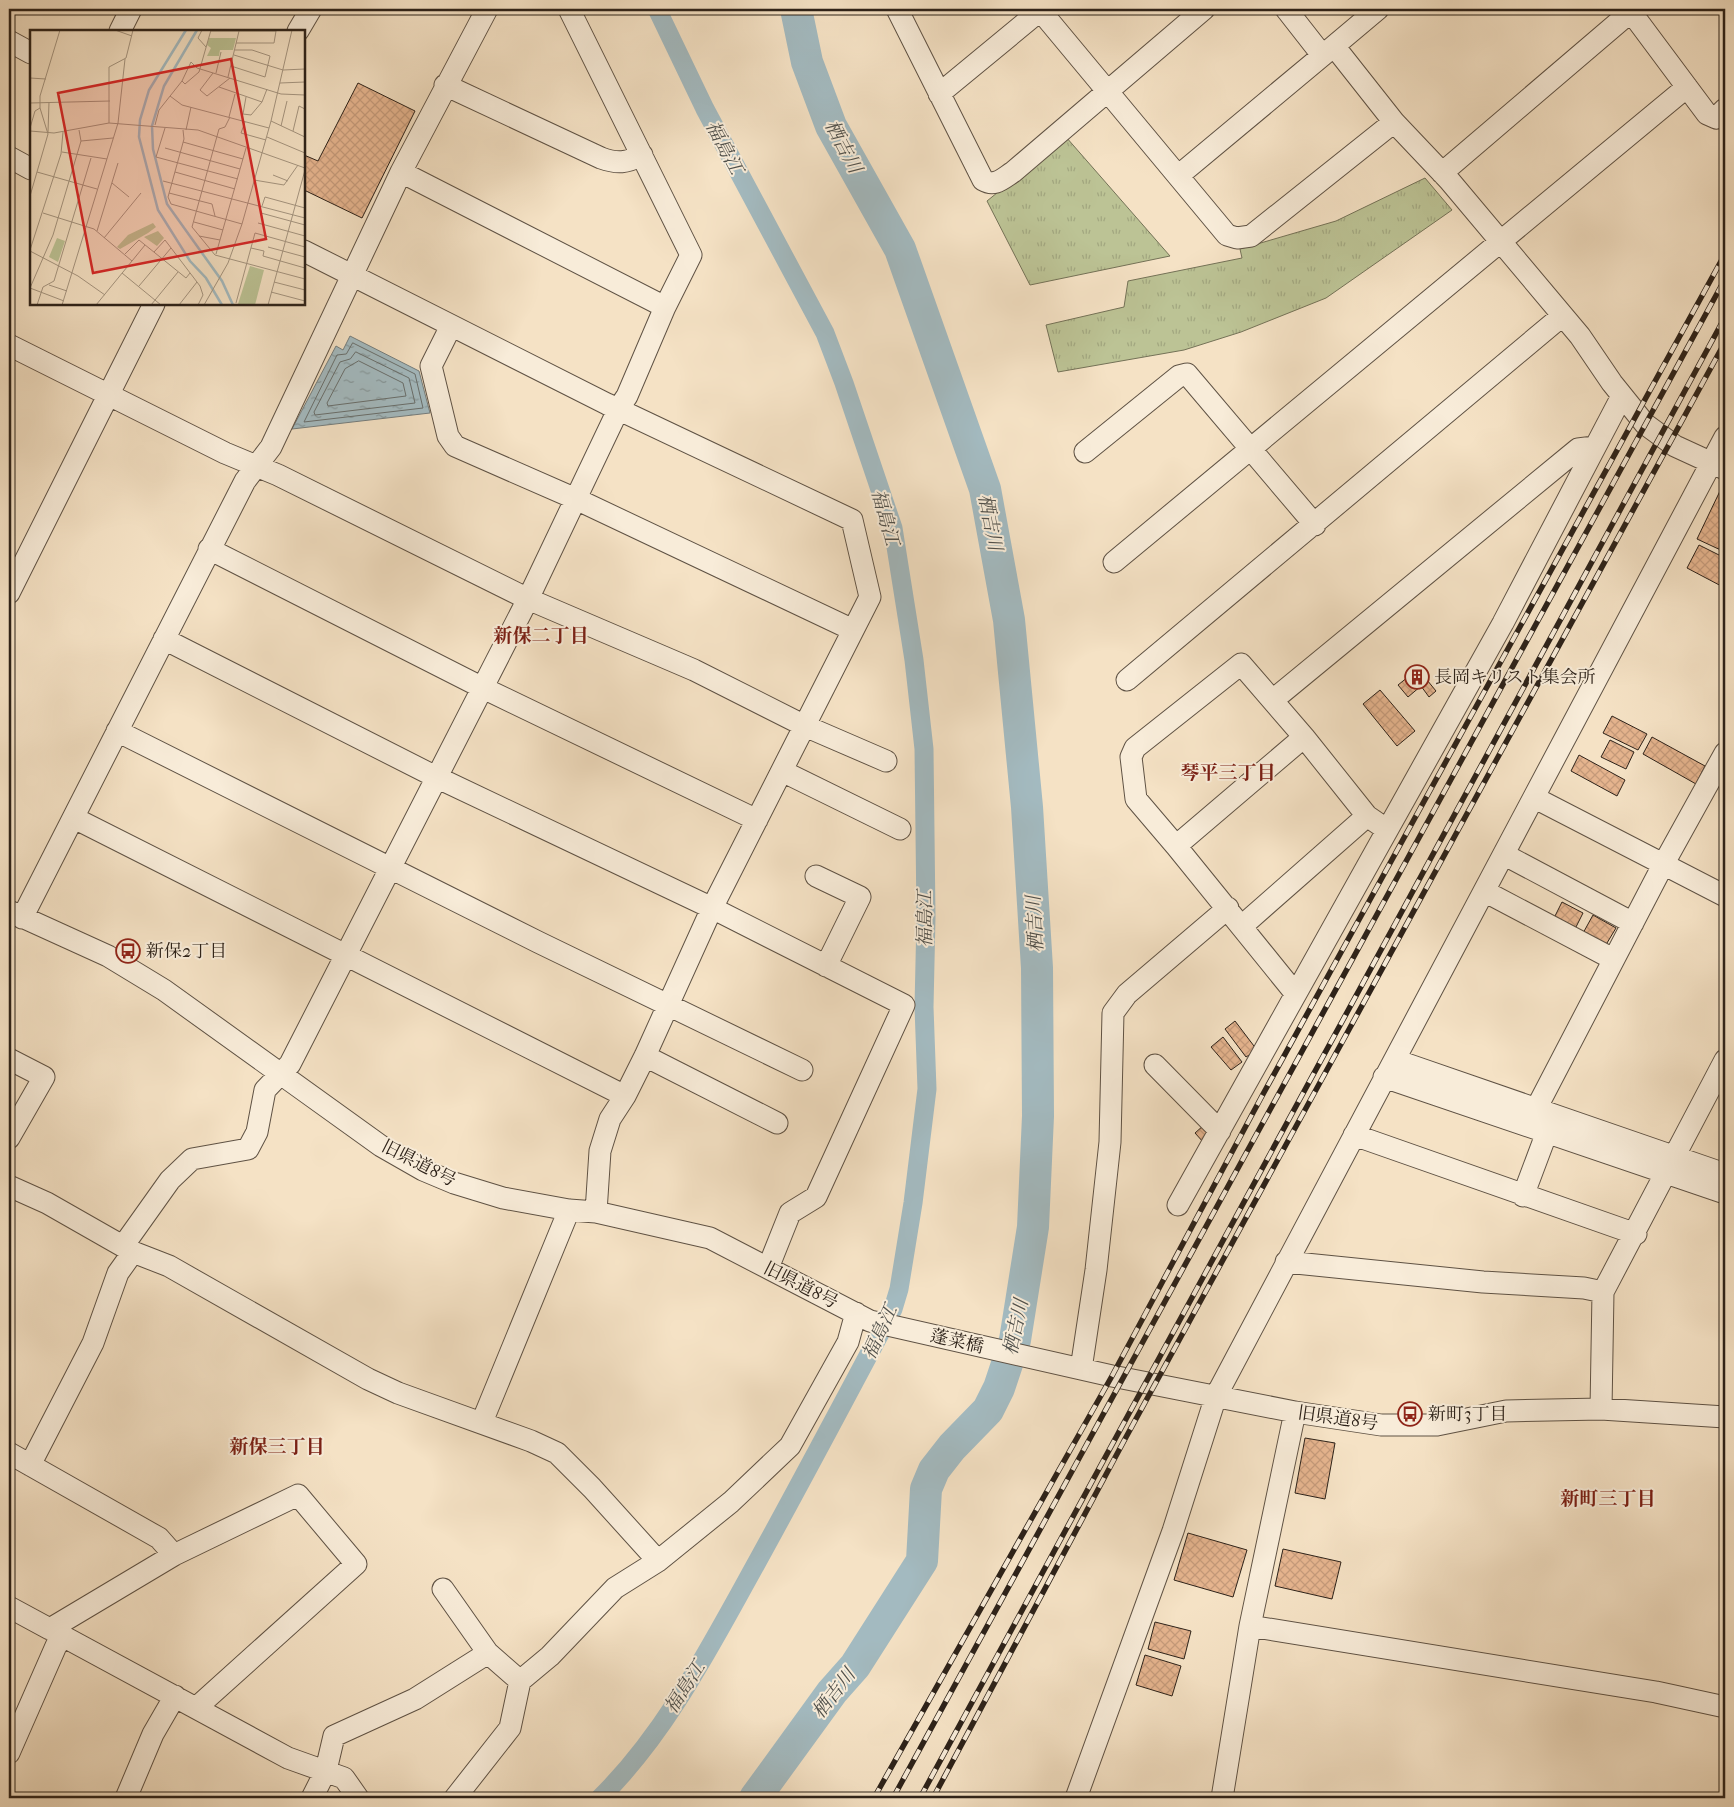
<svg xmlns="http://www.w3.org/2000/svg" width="1734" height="1807" viewBox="0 0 1734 1807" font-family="'IM FELL French Canon','Noto Serif JP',serif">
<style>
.park{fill:url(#park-tufts);stroke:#747257}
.water{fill:url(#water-ripples);stroke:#747d7d}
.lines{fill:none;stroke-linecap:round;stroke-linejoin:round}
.shore{stroke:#686e6c;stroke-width:1}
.canal{stroke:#a3bac0;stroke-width:19}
.river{stroke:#a3bac0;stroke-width:32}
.building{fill:url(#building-cross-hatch);stroke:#2d2219}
.minor-casing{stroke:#5f5244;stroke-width:23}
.minor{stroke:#f8ecd9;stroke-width:21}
.rail-casing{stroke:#2d2219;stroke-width:5.5}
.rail{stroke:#f8ecd9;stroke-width:4;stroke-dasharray:11;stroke-linecap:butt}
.labels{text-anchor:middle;stroke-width:4;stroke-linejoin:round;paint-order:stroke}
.poi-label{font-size:18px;fill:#2d2219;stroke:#f8ecd9;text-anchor:start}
.street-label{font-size:18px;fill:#2d2219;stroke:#f8ecd9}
.water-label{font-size:19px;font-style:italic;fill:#50504b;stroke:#f8ecd9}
.neighbourhood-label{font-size:19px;font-weight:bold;fill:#7a1f14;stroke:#f8ecd9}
.inset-river{fill:none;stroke:#a3bac0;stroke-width:2.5}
.inset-road{fill:none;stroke:#a59580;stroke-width:1}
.view{fill:#d62828;fill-opacity:0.15;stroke:#d62828;stroke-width:2.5}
.inset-edge{fill:none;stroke:#2d2219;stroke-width:2.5}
</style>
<defs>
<pattern id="park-tufts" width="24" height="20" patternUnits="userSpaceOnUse" patternTransform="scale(1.25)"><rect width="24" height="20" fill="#bcc395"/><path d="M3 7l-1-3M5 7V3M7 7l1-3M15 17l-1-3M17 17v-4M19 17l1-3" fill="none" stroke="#a2a780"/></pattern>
<pattern id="water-ripples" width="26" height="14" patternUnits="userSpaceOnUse" patternTransform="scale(1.25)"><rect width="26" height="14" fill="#a3bac0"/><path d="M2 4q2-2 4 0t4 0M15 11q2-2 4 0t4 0" fill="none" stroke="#85979b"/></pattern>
<pattern id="building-cross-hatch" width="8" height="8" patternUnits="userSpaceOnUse" patternTransform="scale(1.25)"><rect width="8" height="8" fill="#e5b48e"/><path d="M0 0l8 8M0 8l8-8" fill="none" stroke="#c59a7a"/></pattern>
</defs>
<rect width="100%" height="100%" fill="#f5e2c5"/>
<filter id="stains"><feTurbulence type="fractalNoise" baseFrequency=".004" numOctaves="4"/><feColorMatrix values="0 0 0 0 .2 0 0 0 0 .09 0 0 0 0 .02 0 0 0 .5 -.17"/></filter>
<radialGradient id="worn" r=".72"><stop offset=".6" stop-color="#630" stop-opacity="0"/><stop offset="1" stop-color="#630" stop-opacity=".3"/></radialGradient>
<!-- park -->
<path class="park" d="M1066 137 1170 256 1030 285 987 201Z
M1425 178 1452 210 1326 298 1241 332 1184 350 1058 372 1046 325 1124 307 1128 281 1242 258 1240 249 1336 221Z"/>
<!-- water -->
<path class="water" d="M350 336 419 371 430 413 292 429 336 346 343 350Z"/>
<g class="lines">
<!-- shore -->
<path class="shore" d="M353 343 415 374 423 408 304 422 337 355 346 354Z
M356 352 409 378 415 403 315 415 314 412 340 362 350 359Z
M359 361 403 383 406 396 328 406 327 403 345 369Z"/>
<!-- canal -->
<path class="canal" d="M600 1798C662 1737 704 1658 746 1582 796 1492 844 1401 893 1309L899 1289 913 1203 927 1089 924 1007 926 917 924 749 914 660 893 528 844 383 825 333 705 109 657 9"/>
<!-- river -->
<path class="river" d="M755 1798 832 1692 855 1666 922 1561 926 1489 934 1470 952 1447 988 1410 999 1388 1015 1340 1033 1227 1038 1116 1037 968 1027 807 1009 620 985 489 900 249 831 126 807 62 796 9"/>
</g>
<!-- building -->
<path class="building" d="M358 83 415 111 362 218 304 190V155L318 161Z
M1720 491 1725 494V552L1697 539Z
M1699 545 1725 558V588L1687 568Z
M1418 669 1436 691 1429 697 1421 686 1408 697 1398 685Z
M1380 690 1415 731 1397 746 1363 704Z
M1612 716 1647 734 1638 750 1603 733Z
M1652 737 1705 766 1696 784 1643 754Z
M1610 740 1634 752 1626 769 1601 757Z
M1579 755 1625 780 1617 796 1571 771Z
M1562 902 1583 913 1574 931 1553 920Z
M1593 915 1616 928 1604 948 1582 935Z
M1235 1021 1257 1050 1246 1057 1225 1029Z
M1223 1037 1242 1062 1231 1070 1211 1047Z
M1204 1125 1213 1135 1204 1143 1195 1133Z
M1305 1438 1335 1443 1325 1499 1295 1493Z
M1188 1533 1247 1550 1233 1597 1174 1580Z
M1283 1549 1341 1562 1332 1599 1275 1586Z
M1155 1622 1191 1631 1184 1659 1148 1649Z
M1145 1655 1181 1666 1172 1696 1136 1685Z"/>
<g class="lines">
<!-- minor casing -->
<g class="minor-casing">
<path id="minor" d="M897 9 983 180C995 187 1002 179 1013 172L1204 9
M1039 9 1227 235 1237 238 1251 236 1394 122
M1286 9 1322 55
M1378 9 1334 46 1394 122 1449 180 1580 336 1612 383 1645 424 1675 446 1725 469
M1631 12 1707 114 1716 118 1725 109
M120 31 131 9
M298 31 311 9
M9 41 31 53
M445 85 601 158C618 164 626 163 642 155
M939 94 1042 9
M9 157 31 169
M401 172 665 307
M1442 173 1634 9
M1178 176 1334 46
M304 251 607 404 852 520 870 597 712 908 645 1056 625 1096 610 1119 600 1151 596 1212
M451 326 431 366 448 436 455 446 576 499 853 630
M9 345 225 453 278 475 528 599 694 670 805 726 886 761
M1085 452 1179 376 1187 374 1315 525
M209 549 481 687 757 820
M1114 562 1687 87
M9 593 154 304
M164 639 436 777 712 908 904 1005 816 1197 790 1213 768 1268
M1127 680 1562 316
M1273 700 1578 449 1594 447
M117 731 538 942 802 1070
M782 771 900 829
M1535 798 1725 896
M74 818 625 1096
M1176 846 1136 799 1131 757 1135 748 1241 664 1304 737 1367 816 1386 829
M1505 855 1633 923
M816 876 860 897 826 966
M1484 891 1613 959
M9 911 108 956 164 990 381 1146 423 1170 454 1183 503 1198 569 1210 596 1212 710 1238 870 1321 1112 1376 1295 1412 1381 1425H1437L1506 1411 1601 1409 1725 1417
M22 918 245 481 271 447 401 172 487 9
M1242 926 1367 816
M1295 993 1176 846 1304 737
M645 1056 777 1123
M9 1059 44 1077 9 1138
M1395 1060 1725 1174
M1155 1065 1220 1131
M1384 1077 1725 1193
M1536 1109 1663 865 1725 753
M1354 1135 1636 1234
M9 1186 47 1203 133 1252 169 1266 368 1379 398 1393 531 1441 557 1453 592 1488 658 1561
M1523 1196 1547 1132
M1178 1205 1503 623 1622 396
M123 1246 170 1180 192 1159 248 1149 257 1132 265 1090 290 1064 528 599 619 408 627 396 665 307 691 255 569 9
M1286 1262 1483 1282 1584 1288 1603 1292
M1081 1369 1096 1270 1110 1142 1113 1013 1127 994 1228 908
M1601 1409 1603 1292 1725 1060
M482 1422 569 1210
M9 1453 159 1538 174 1555
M30 1465 93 1343 118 1273 133 1252
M443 1589 488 1653
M9 1607 288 1758 344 1778 358 1798
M1250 1626 1656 1692 1725 1707
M50 1629 174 1555 298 1495 356 1564 196 1708
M9 1753 56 1646 63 1637
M126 1798 153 1734 175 1696
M312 1798 326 1770 334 1736 415 1699 488 1653 520 1681 550 1656 615 1588 658 1561 731 1502 790 1446 848 1342 856 1313
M455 1798 510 1728 520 1681
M1076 1798 1173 1531 1216 1396 1725 437
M1222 1798 1250 1626 1295 1412"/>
</g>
<!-- minor -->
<use href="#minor" class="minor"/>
<!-- rail casing -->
<g class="rail-casing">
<path id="rail" d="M874 1798 1112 1376 1262 1096 1725 254
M893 1798 1725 279
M920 1798 1725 317
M933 1798 1125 1439 1725 342"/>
</g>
<!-- rail -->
<use href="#rail" class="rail"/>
</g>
<!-- icons -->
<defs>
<g id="building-ring" transform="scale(1.25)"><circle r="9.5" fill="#f8ecd9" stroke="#8f2418" stroke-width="1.5"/><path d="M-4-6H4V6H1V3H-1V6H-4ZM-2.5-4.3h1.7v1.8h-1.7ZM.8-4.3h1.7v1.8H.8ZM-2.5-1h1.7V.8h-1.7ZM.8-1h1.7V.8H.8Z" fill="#8f2418"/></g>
<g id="bus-ring" transform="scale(1.25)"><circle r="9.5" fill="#f8ecd9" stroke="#8f2418" stroke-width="1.5"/><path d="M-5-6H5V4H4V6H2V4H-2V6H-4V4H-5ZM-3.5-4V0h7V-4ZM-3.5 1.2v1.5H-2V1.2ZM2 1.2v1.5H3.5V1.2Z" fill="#8f2418"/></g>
</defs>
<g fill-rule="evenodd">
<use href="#building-ring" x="1417" y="677"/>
<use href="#bus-ring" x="128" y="951"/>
<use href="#bus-ring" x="1410" y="1414"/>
</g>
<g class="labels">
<!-- poi labels -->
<g class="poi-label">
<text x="1434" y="683">長岡キリスト集会所</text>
<text x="146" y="957">新保2丁目</text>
<text x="1428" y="1420">新町3丁目</text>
</g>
<!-- street labels -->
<g class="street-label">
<text transform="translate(419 1163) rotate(27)" y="6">旧県道8号</text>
<text transform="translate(801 1285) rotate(27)" y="6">旧県道8号</text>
<text transform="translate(957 1341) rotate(13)" y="6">蓬菜橋</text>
<text transform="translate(1338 1418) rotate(8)" y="6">旧県道8号</text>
</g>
<!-- water labels -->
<g class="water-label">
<text transform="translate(844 146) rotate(62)" y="7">栖吉川</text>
<text transform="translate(725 147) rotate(62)" y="7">福島江</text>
<text transform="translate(886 517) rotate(75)" y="7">福島江</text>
<text transform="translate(991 522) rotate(79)" y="7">栖吉川</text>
<text transform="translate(924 919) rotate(-90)" y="7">福島江</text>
<text transform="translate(1034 924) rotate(-93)" y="7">栖吉川</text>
<text transform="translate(1015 1327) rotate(-78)" y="7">栖吉川</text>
<text transform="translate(879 1332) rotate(-65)" y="7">福島江</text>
<text transform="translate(684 1687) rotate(-57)" y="7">福島江</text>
<text transform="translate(833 1693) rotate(-52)" y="7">栖吉川</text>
</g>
<!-- neighbourhood labels -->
<g class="neighbourhood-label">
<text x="541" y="642">新保二丁目</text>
<text x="1228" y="779">琴平三丁目</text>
<text x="277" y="1453">新保三丁目</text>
<text x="1608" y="1505">新町三丁目</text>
</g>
</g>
<!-- overview -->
<g transform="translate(30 30)">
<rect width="275" height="275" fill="#f5e2c5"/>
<path d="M220 236 234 240 225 275H210L208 274Z" fill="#bcc395"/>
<path d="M179 8H206L203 20H190L189 26H177L181 18 177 15ZM123 193 126 197 118 203 90 219 87 217 98 205ZM128 201 134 208 127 216 114 207ZM27 208 35 211 28 232 19 227Z" fill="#bcc395"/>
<path class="inset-river" d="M156 0 119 60 110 90 109 107 128 180 160 231 176 248 192 275M167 0 134 56 122 96 123 119 137 174 192 251 203 275"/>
<path class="inset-road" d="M85 0 102 6M172 0 168 8 176 17M181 1H246M206 13H244L246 1M204 25 253 40 275 39M201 36 235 47 240 26 222 20H205M183 43 170 60 177 66 200 48M186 43 191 22M198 47 209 1M0 48 16 49M152 51 161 32 167 38 251 64 275 65M250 53 275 52M189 57 232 72 237 59M140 66 152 75 239 98M216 67 213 84 221 85 232 72M0 73 80 71M199 87 205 64M200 87 195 97 189 99 162 197 185 225 275 249M241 91 275 107M215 92 211 103 236 110M79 93V37L96 28 103 0M125 95 129 80 152 51 155 54 169 42 181 0M251 96 257 71M0 98 5 81 10 78M135 98 126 127 208 149M153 100 154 109 138 167 141 174 212 194M156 100 161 77M0 101 24 103 79 93 168 100 275 138M263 101 269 76 275 79M18 102 19 72M237 107 275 123M51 111 83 108M153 112 213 129M135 118 210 139M32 122 77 129M7 142 67 159M145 142 205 159M243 145 258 151M224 150 254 155 268 135M133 151 275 188M82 153 99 167M139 163 182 174 185 186M0 166 18 104 10 78V66L30 0M232 176 235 167 275 178M13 183 64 199 102 231 66 275M231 183 275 195M164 192 193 200M228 193 275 206M67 201 88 133M169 206 190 210M74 208 111 163M238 217 275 227M221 218 234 221 233 226 275 238M0 220 31 124 33 102M0 221 48 246 75 265M124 222 135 210 170 256 173 265 168 275M95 224 109 210 156 248 160 243M186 224 216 118M102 231 115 215M92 243 131 275M244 252 275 260M19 255 37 261M109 256 141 218M0 258 23 205 51 111 49 100M0 258 34 271M241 262 275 271M206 273 225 203 275 217M7 275 13 257 24 251 61 128M32 275 88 93 95 29M121 275 148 242M149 275 167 252M174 275 198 233 212 194 241 91 262 0M238 275 275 140"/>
<path class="view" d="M201 29 236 209 63 243 28 63Z"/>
<rect width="275" height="275" class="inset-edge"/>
</g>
<!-- margin -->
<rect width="1734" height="1807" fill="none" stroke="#f5e2c5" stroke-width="30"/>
<rect x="10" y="10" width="1714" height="1787" fill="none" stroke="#2d2219" stroke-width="2.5"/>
<rect x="15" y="15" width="1704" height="1777" fill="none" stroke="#2d2219"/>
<rect width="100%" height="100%" filter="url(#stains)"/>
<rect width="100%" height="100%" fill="url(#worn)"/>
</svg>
